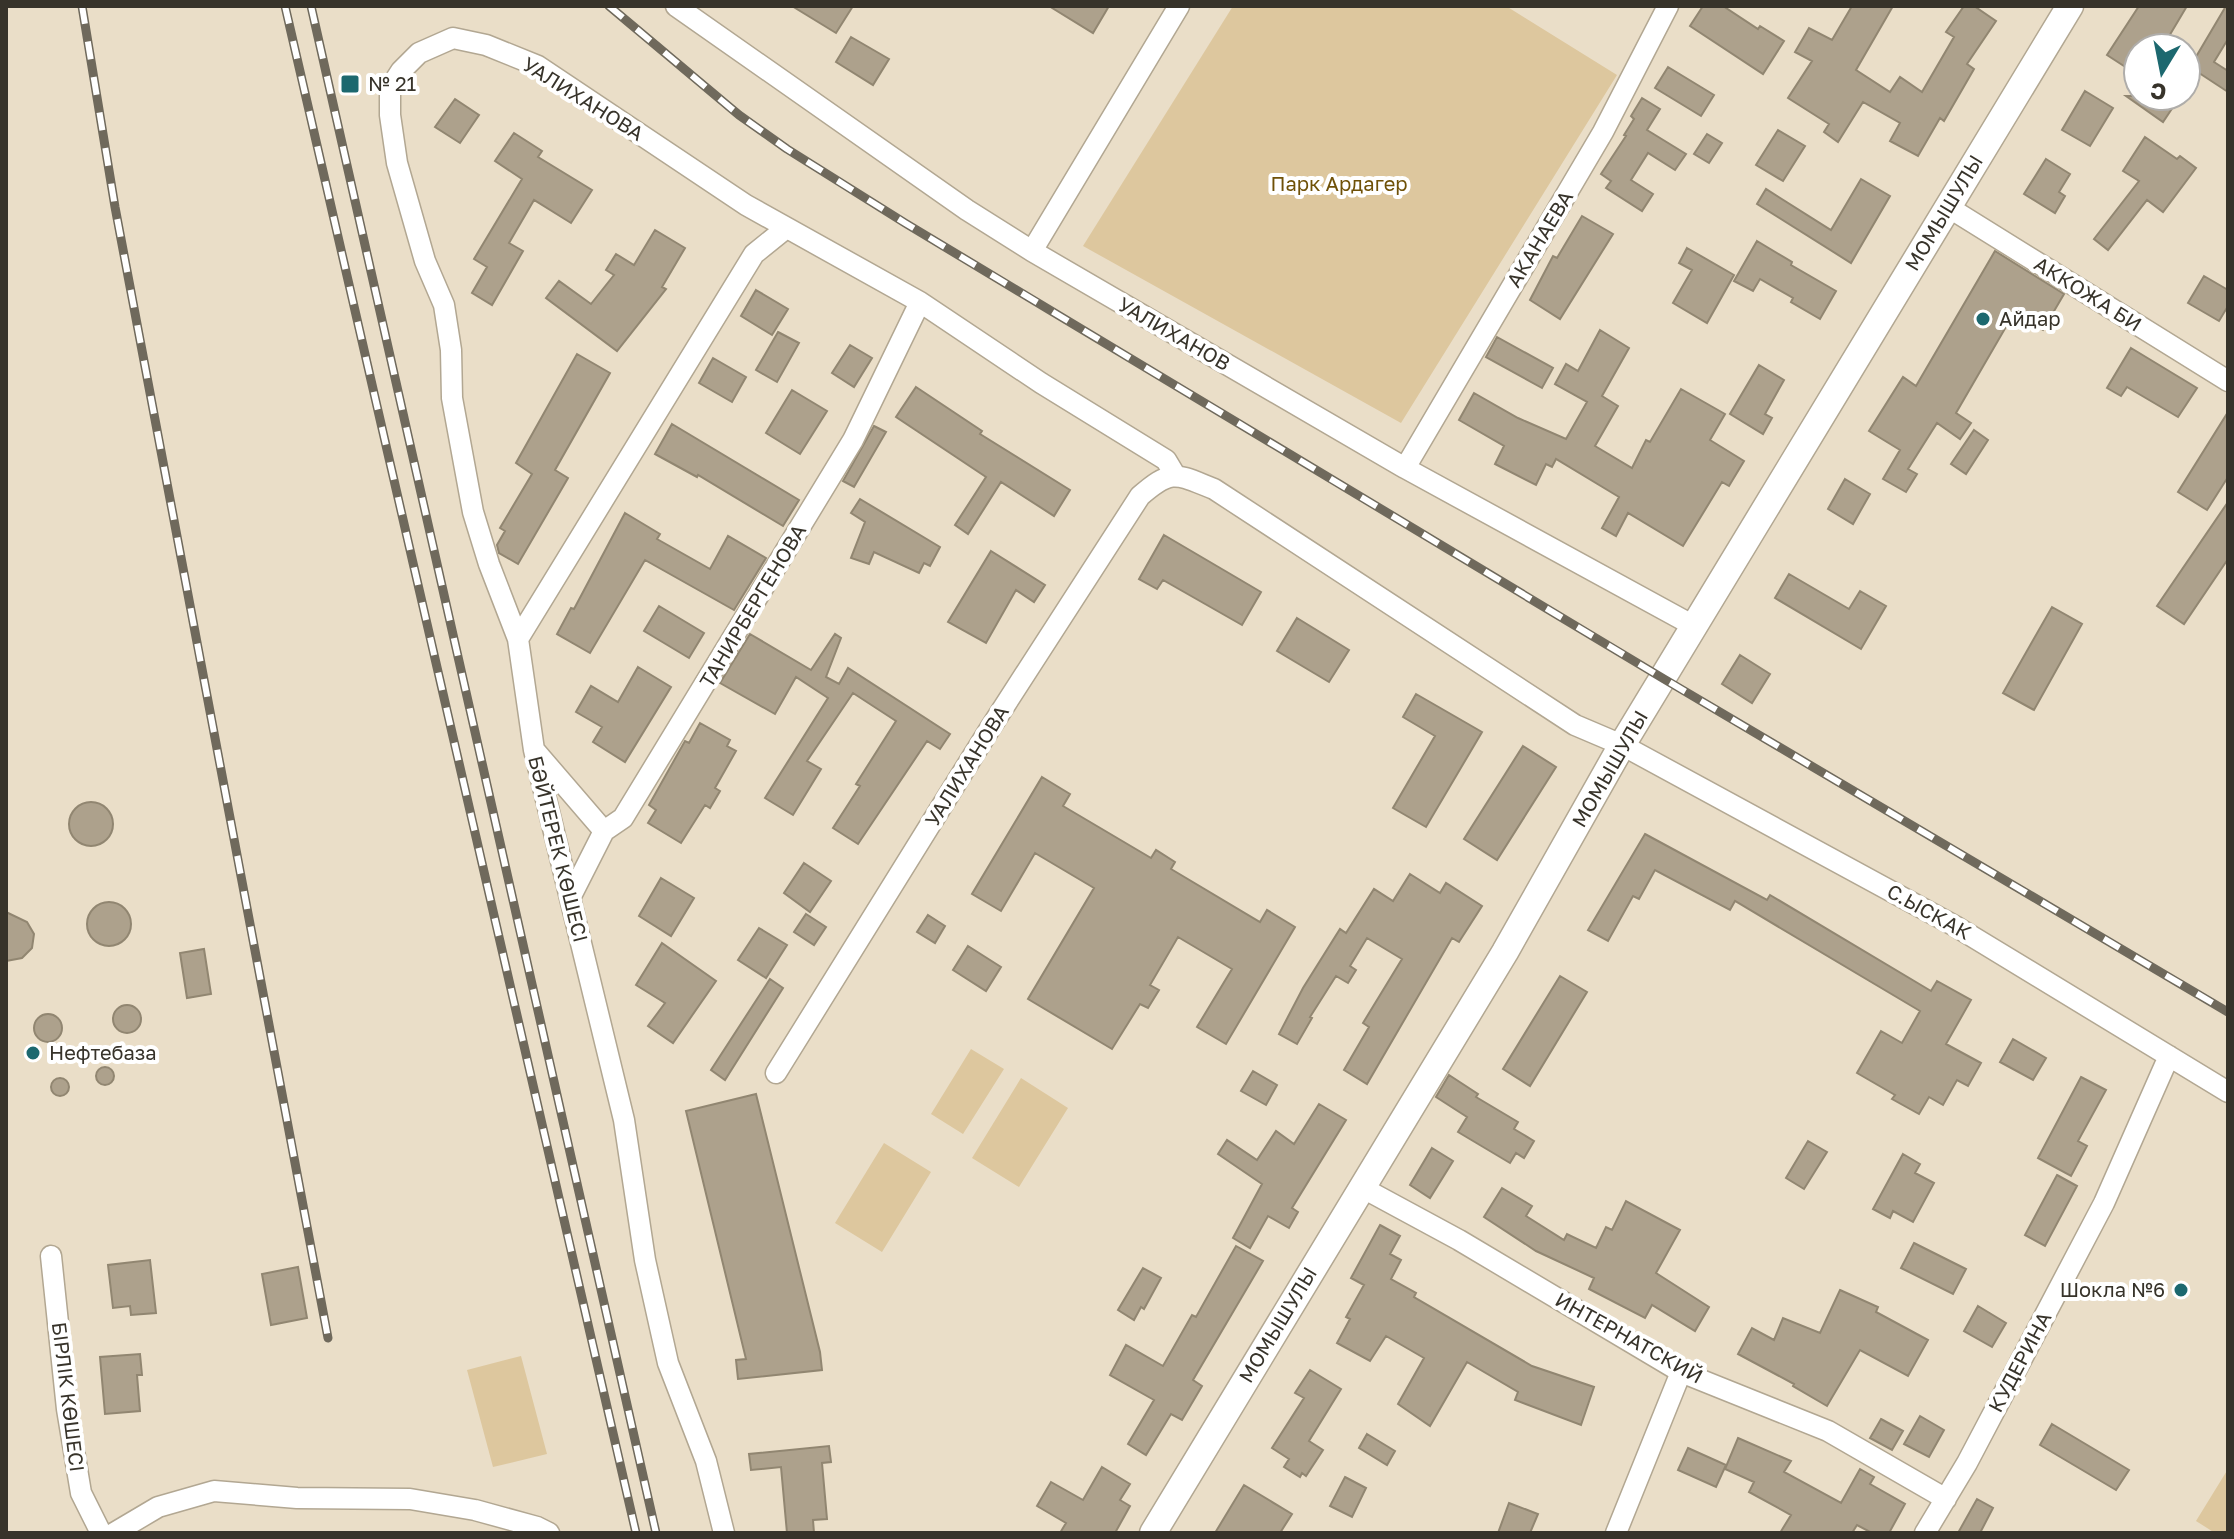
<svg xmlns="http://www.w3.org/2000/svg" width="2234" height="1539" viewBox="0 0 2234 1539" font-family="'Golos Text',sans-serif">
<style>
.green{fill:#ddc79e}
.building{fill:#ada18c;stroke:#918671;stroke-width:2}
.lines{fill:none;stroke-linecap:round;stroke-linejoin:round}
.minor-casing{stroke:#b2a792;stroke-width:23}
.major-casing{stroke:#b2a792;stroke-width:29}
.minor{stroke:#fff;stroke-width:20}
.major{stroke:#fff;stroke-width:26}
.rail-casing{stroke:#6f695c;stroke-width:9}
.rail{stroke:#fff;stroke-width:6;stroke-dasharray:18;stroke-linecap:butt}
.poi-dot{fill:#1c686f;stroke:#fff;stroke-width:3}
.labels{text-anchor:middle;stroke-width:8;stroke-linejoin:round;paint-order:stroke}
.poi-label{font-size:20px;fill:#37332a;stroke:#fff;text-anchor:start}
.street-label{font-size:20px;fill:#37332a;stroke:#fff}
.park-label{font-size:20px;fill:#6f5108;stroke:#fff}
</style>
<rect width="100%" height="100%" fill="#eadec8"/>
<!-- green -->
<path class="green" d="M1233 6H1506L1617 75 1401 423 1083 246Z
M971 1049 1004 1069 963 1134 931 1114Z
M1021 1078 1068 1108 1019 1187 972 1158Z
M884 1143 931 1172 882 1252 835 1223Z
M521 1356 547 1454 493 1467 467 1370Z
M2228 1469V1533H2215L2196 1521Z"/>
<!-- building -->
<path class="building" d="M792 6H853L836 33Z
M1049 6H1109L1093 33Z
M1703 6H1723L1758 29 1760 26 1784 41 1763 74 1690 26Z
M1852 6H1893L1856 70 1890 92 1900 77 1922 92 1954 37 1946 32 1964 6H1974L1996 21 1967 64 1974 69 1944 121 1940 118 1918 156 1890 141 1900 123 1863 102 1838 142 1824 132 1829 124 1788 98 1812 61 1795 52 1809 28 1832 40Z
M2139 6H2187L2162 48H2138V59L2130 70 2107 55Z
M2226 6H2228V39L2214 62 2228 71V92L2190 67Z
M851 37 889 59 873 85 836 62Z
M1668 67 1714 95 1701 116 1655 88Z
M2085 91 2113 108 2090 146 2062 130Z
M2126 96H2163L2175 104 2163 122Z
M1642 98 1660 109 1647 130 1686 154 1675 170 1648 153 1631 180 1653 194 1642 211 1606 188 1611 181 1601 174 1626 136 1624 135 1634 119 1631 116Z
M455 99 479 115 460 143 435 127Z
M1778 130 1805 146 1783 181 1756 165Z
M514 133 542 151 538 157 592 190 571 223 534 200 509 243 523 251 492 305 472 293 487 267 474 259 522 179 495 161Z
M1707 134 1722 143 1709 163 1694 154Z
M2145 137 2177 159 2180 156 2196 168 2163 212 2147 200 2108 250 2094 239 2139 181 2123 171Z
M2046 159 2070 174 2059 192 2065 196 2055 213 2024 194Z
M1861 179 1890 196 1851 263 1757 204 1766 189 1831 230Z
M1582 216 1613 234 1560 319 1530 300 1553 256 1557 258Z
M655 230 685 248 662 287 666 289 617 351 546 298 559 281 591 304 614 275 606 270 616 254 634 265Z
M1757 241 1792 262 1791 265 1836 291 1820 319 1791 302 1793 298 1760 279 1753 291 1734 281Z
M1687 248 1734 275 1707 323 1673 303 1692 270 1679 263Z
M1995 251 2064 294 2043 330 2014 313 1956 413 1971 423 1960 439 1937 423 1908 469 1917 474 1906 492 1883 479 1900 450 1869 431 1903 377 1916 386Z
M2204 276 2228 290V306L2219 321 2188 303Z
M756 290 788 309 772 335 741 316Z
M1600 330 1629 348 1602 396 1618 406 1595 446 1632 468 1646 440 1650 442 1681 389 1725 414 1710 440 1744 461 1729 486 1722 482 1683 546 1628 513 1616 536 1602 528 1619 497 1556 459 1552 467 1546 464 1536 485 1495 464 1504 446 1459 420 1474 393 1518 418 1566 439 1587 402 1555 384 1566 364 1578 371Z
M778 332 799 343 777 382 756 370Z
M1497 337 1553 368 1542 388 1486 357Z
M850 345 872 358 854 387 832 373Z
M2131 348 2197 388 2178 417 2127 387 2121 396 2107 388Z
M577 354 610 373 555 470 568 478 518 564 499 553 497 545 505 531 500 528 532 474 516 463Z
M713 358 746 377 732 402 699 383Z
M1759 365 1784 380 1765 414 1772 418 1763 434 1730 414Z
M916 387 982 431 980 434 1070 490 1054 516 1001 482 968 534 955 525 986 477 896 417Z
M792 390 827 411 800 454 766 433Z
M2228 412V477L2207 510 2178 492Z
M672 424 799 500 783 526 698 475 697 477 655 454Z
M874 426 886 432 854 487 843 481Z
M1974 430 1988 440 1966 474 1951 464Z
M1845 479 1870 494 1853 524 1828 509Z
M860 499 940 547 930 566 924 563 919 573 874 552 869 564 851 558 865 522 851 513Z
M2228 502V559L2184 624 2157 606Z
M625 513 660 534 657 539 710 569 728 536 766 558 734 610 645 560 590 653 557 634 571 608 574 609Z
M1164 535 1261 592 1242 625 1163 580 1157 589 1139 579Z
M991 551 1045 585 1034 602 1016 590 986 643 948 622Z
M1789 574 1849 609 1860 591 1886 606 1861 649 1775 598Z
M659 606 704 633 689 658 644 631Z
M2052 607 2082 624 2034 710 2003 693Z
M1297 618 1349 650 1329 682 1277 651Z
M750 634 811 670 835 634 841 638 826 677 839 684 848 668 950 734 940 749 927 741 858 844 833 828 860 786 856 784 896 721 853 693 807 761 821 769 793 815 765 798 828 698 796 677 775 714 720 683Z
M1740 655 1770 674 1752 703 1722 684Z
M638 667 671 687 625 762 593 742 602 727 576 712 591 686 618 702Z
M1416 694 1482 732 1426 827 1393 808 1435 736 1403 717Z
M700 723 730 740 727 746 736 751 715 788 720 791 710 808 705 805 681 843 648 823 656 810 649 805 685 741 689 743Z
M1523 746 1556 767 1497 860 1464 839Z
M1042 777 1070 794 1063 806 1151 858 1156 850 1175 862 1171 869 1260 922 1267 910 1295 927 1226 1044 1197 1027 1232 969 1178 937 1150 985 1159 990 1148 1008 1140 1004 1112 1049 1028 999 1094 888 1035 853 1001 911 972 894Z
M69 824a22 22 0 1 1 44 0a22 22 0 1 1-44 0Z
M1645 834 1767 900 1770 895 1931 991 1937 981 1971 1000 1946 1044 1981 1063 1968 1086 1957 1080 1943 1105 1929 1097 1919 1114 1892 1099 1895 1095 1857 1073 1881 1031 1902 1043 1920 1011 1735 901 1730 910 1655 870 1639 899 1633 896 1608 941 1588 930Z
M804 863 831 881 810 912 784 893Z
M1410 874 1440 893 1446 883 1482 906 1459 942 1452 938 1367 1084 1344 1070 1369 1027 1363 1023 1402 959 1367 938 1350 966 1356 970 1348 983 1336 976 1310 1017 1312 1018 1297 1044 1279 1034 1303 988 1340 929 1346 933 1374 889 1393 901Z
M661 878 694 898 671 936 639 916Z
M87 924a22 22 0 1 1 44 0a22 22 0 1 1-44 0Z
M6 912 27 922 34 934 32 948 22 958 6 961Z
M806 914 826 927 814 945 794 932Z
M928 915 945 926 935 943 917 932Z
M759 928 787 945 766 978 738 960Z
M662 943 716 981 673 1043 648 1026 665 1003 636 985Z
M968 946 1001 967 986 991 953 970Z
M204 949 211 994 187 998 180 953Z
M1560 976 1587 992 1530 1086 1503 1069Z
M770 979 783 988 725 1080 711 1070Z
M113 1019a14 14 0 1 1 28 0a14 14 0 1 1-28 0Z
M34 1028a14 14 0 1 1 28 0a14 14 0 1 1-28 0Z
M2013 1039 2046 1058 2033 1080 2000 1062Z
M96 1076a9 9 0 1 1 18 0a9 9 0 1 1-18 0Z
M1253 1071 1277 1085 1266 1105 1241 1091Z
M1449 1075 1478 1094 1476 1097 1518 1122 1514 1129 1534 1141 1524 1158 1516 1153 1510 1163 1458 1132 1467 1117 1436 1097Z
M2081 1077 2106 1090 2078 1141 2087 1146 2071 1176 2038 1158Z
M51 1087a9 9 0 1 1 18 0a9 9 0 1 1-18 0Z
M756 1094 820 1352 822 1370 738 1379 736 1360 746 1359 686 1111Z
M1319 1104 1346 1120 1292 1208 1298 1212 1289 1228 1268 1216 1250 1248 1233 1238 1262 1184 1218 1154 1227 1140 1257 1160 1276 1131 1294 1144Z
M1808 1141 1827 1152 1804 1189 1786 1178Z
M1432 1148 1453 1161 1430 1198 1410 1185Z
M1903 1154 1920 1164 1915 1173 1934 1183 1913 1222 1893 1211 1890 1218 1873 1209Z
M2057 1175 2077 1186 2045 1246 2025 1235Z
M1502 1188 1532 1206 1526 1216 1564 1240 1567 1234 1596 1248 1606 1227 1612 1230 1626 1201 1680 1230 1656 1273 1709 1307 1695 1331 1652 1305 1645 1318 1589 1289 1594 1278 1536 1251 1484 1217Z
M1380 1225 1400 1236 1390 1254 1401 1260 1391 1279 1416 1293 1414 1297 1532 1366 1594 1387 1581 1425 1515 1400 1518 1392 1467 1362 1430 1426 1398 1404 1424 1358 1386 1336 1370 1361 1337 1343 1350 1319 1346 1317 1364 1285 1351 1278Z
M1914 1243 1966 1269 1953 1294 1901 1268Z
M1236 1246 1263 1261 1193 1380 1202 1386 1182 1420 1171 1414 1146 1455 1128 1444 1154 1400 1110 1375 1126 1345 1163 1366 1192 1315 1196 1317Z
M150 1260 156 1313 131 1315 130 1306 113 1308 108 1265Z
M298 1267 307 1318 271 1325 262 1274Z
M1143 1268 1161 1278 1144 1309 1141 1307 1134 1320 1118 1310Z
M1840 1290 1878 1307 1876 1312 1928 1340 1908 1376 1860 1350 1827 1406 1793 1386 1794 1384 1738 1354 1752 1328 1774 1340 1783 1318 1820 1333Z
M1978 1306 2006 1323 1992 1347 1964 1331Z
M140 1354 142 1375H137L140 1411 105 1414 100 1357Z
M1310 1370 1341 1389 1309 1441 1323 1450 1306 1476 1302 1473 1300 1477 1284 1467 1289 1459 1272 1448 1304 1398 1295 1393Z
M1920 1416 1944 1430 1929 1457 1904 1444Z
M1881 1419 1903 1431 1892 1450 1870 1438Z
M2052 1424 2129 1470 2116 1490 2040 1445Z
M1367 1434 1395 1451 1387 1465 1359 1448Z
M1738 1438 1791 1461 1784 1472 1841 1503 1860 1469 1874 1477 1870 1484 1905 1504 1889 1533H1872L1857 1525 1852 1533H1780L1791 1515 1749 1492 1754 1482 1725 1469Z
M829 1446 831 1462 822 1463 827 1519 813 1520 814 1533H787L781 1467 751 1470 749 1454Z
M1688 1448 1726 1465 1716 1487 1678 1470Z
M1102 1467 1130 1484 1120 1500 1130 1506 1115 1533H1060L1066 1523 1037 1506 1051 1482 1083 1500Z
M1345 1477 1366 1488 1352 1517 1330 1506Z
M1244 1485 1292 1514 1280 1533H1215Z
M1977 1499 1993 1508 1980 1533H1958Z
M1509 1503 1538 1514 1530 1533H1498Z"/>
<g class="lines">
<!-- minor casing -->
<g class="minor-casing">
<path id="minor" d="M676 6 967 210 1032 251 1405 468 1694 626
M1948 207 2228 381
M1032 251 1179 6
M1405 468 1603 132 1668 6
M518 639 489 564 473 512 452 398 451 350 444 305 425 261 397 163 390 115V88L401 71 419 53 453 38 486 45 538 66 746 205 920 302 1041 383 1166 460 1175 475
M536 752 604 831
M570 898 604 831 623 818 853 440 920 302
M776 1073 989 730 1140 496C1172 468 1176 474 1214 489L1575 725 1622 745 1955 926 2228 1092
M1361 1187 1459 1240 1681 1372 1828 1431 1946 1499
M51 1256 67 1409 81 1493 101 1533
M114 1533 158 1507 214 1491 297 1498 410 1499 475 1510 537 1527 549 1533
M724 1533 706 1461 668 1363 645 1260 624 1120 534 750 518 639 754 254 785 229
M1616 1533 1681 1372
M1925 1533 1967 1463 2104 1203 2169 1056"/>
</g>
<!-- major casing -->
<g class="major-casing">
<path id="major" d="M1153 1533 1505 952 1622 745 2070 6"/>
</g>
<!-- minor -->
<use href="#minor" class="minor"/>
<!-- major -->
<use href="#major" class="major"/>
<!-- rail casing -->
<g class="rail-casing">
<path id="rail" d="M82 6 115 207 328 1338
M285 6 636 1533
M311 6 656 1533
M609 6 739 115 787 149 905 223 1664 679 2228 1012"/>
</g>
<!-- rail -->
<use href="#rail" class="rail"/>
</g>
<!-- markers -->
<g class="poi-dot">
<rect x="340" y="74" width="20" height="20" rx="4"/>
<circle cx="1983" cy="319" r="8"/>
<circle cx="33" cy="1053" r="8"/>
<circle cx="2181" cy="1290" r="8"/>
</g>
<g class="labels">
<!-- poi labels -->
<g class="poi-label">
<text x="368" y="91">№ 21</text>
<text x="1999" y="326">Айдар</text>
<text x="49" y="1060">Нефтебаза</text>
<text x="2165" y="1297" text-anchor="end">Шокла №6</text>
</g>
<!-- street labels -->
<g class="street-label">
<text transform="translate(583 99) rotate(32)" y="7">УАЛИХАНОВА</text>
<text transform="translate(1944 213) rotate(-59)" y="7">МОМЫШУЛЫ</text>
<text transform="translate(1540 239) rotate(-59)" y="7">АКАНАЕВА</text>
<text transform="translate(2088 294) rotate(32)" y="7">АККОЖА БИ</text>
<text transform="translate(1174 334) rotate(30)" y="7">УАЛИХАНОВ</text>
<text transform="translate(753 606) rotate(-59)" y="7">ТАНИРБЕРГЕНОВА</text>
<text transform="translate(967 766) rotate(-58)" y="7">УАЛИХАНОВА</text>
<text transform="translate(1610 769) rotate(-60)" y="7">МОМЫШУЛЫ</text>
<text transform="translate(558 849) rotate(76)" y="7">БӘЙТЕРЕК КӨШЕСІ</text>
<text transform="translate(1929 912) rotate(29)" y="7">С.ЫСКАК</text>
<text transform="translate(1278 1325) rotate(-59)" y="7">МОМЫШУЛЫ</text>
<text transform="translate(1629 1338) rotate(29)" y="7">ИНТЕРНАТСКИЙ</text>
<text transform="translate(2020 1362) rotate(-62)" y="7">КУДЕРИНА</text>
<text transform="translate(68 1397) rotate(83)" y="7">БІРЛІК КӨШЕСІ</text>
</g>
<!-- park labels -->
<g class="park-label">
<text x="1339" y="191">Парк Ардагер</text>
</g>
</g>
<!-- border -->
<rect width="2234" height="1539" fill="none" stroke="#37332a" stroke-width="16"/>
<!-- north arrow -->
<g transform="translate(2162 72) rotate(190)"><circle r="38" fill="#ffffff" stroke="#afadaa" stroke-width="2"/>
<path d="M0-6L14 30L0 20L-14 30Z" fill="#1c686f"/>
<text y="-12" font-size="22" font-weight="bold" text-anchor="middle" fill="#37332a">С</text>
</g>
</svg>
